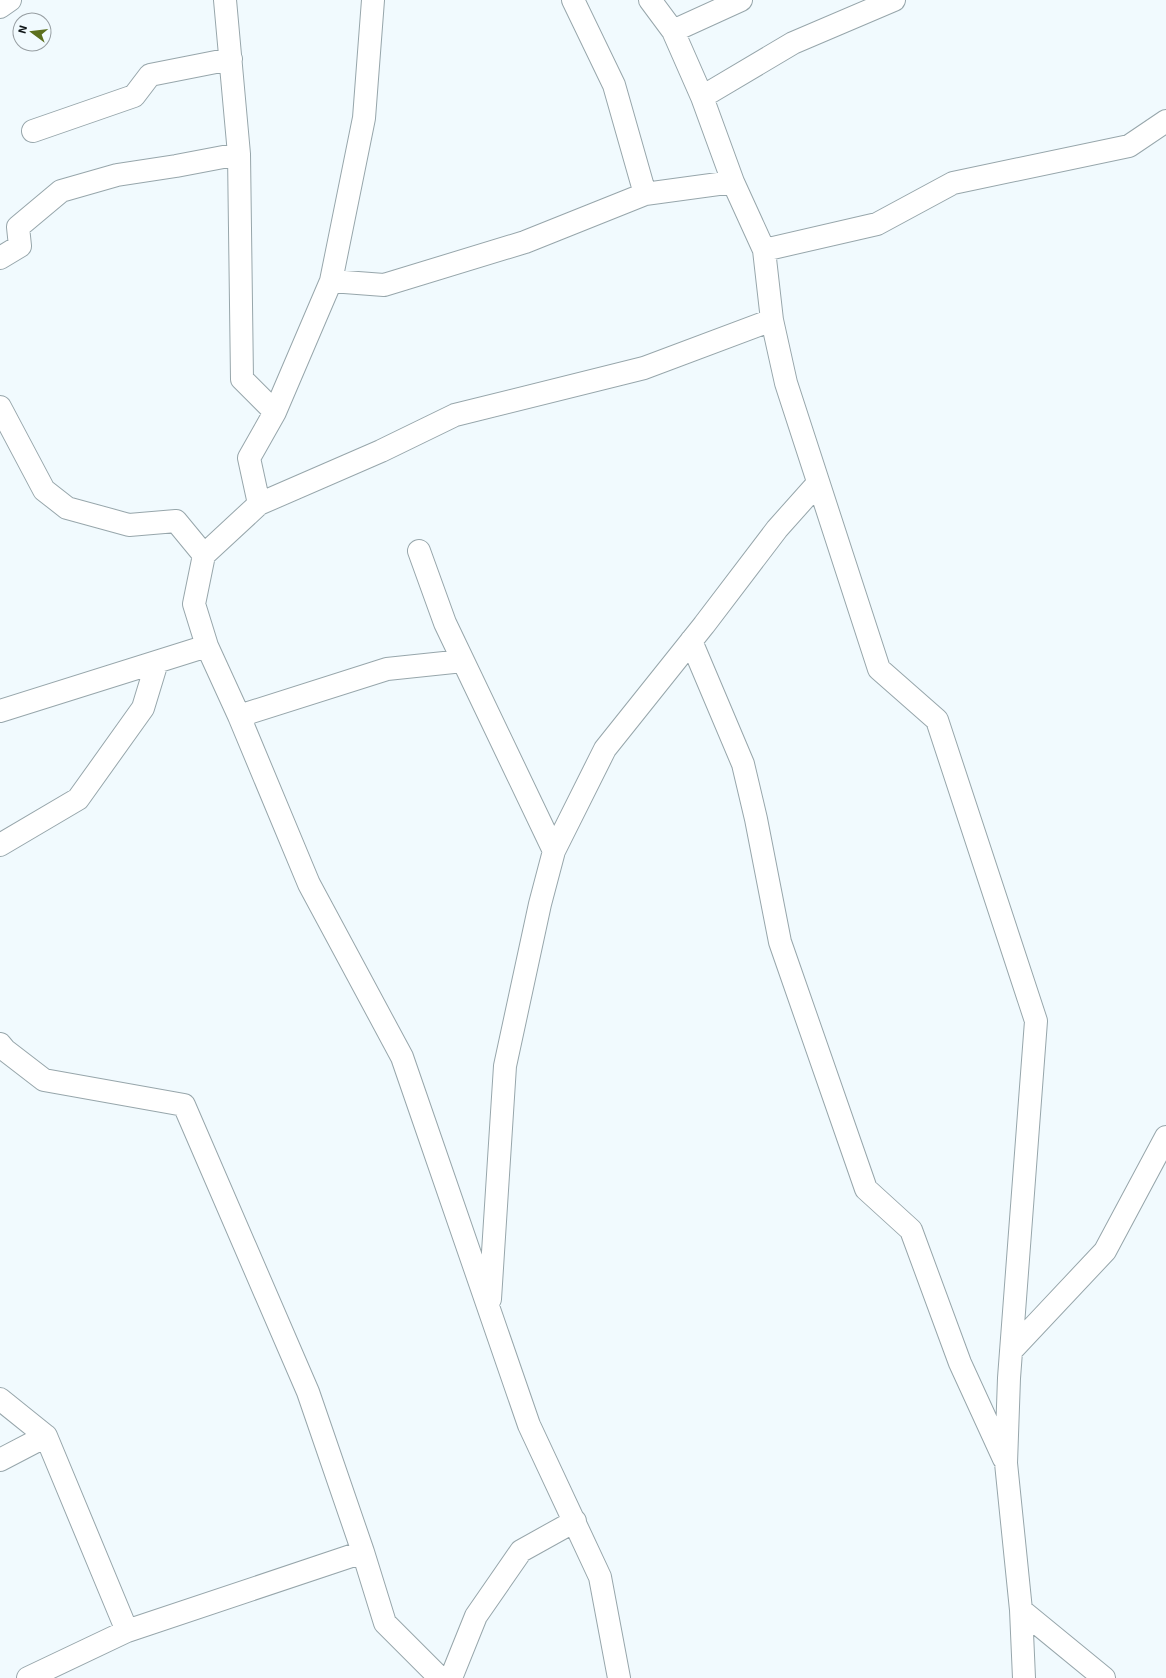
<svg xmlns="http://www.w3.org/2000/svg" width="1166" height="1678" viewBox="0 0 1166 1678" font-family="'Exo 2',sans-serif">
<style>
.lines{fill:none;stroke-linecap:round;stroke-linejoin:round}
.street-casing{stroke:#97a6ab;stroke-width:24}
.street{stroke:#fff;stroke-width:22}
</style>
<rect width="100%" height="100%" fill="#f1fafe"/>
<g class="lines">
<!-- street casing -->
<g class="street-casing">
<path id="street" d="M225 0 239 154 242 379 275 412
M373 0 364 118 331 281 275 412 249 458 259 504 204 555 194 604 207 646 239 716 309 884 402 1057 529 1425 600 1577 619 1678
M573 0 614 85 645 194
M650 0 673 31 702 97 733 182
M0 7 10 0
M673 31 741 0
M702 97 793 43 894 0
M33 131 134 96 150 75 231 59
M764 250 877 224 953 183 1129 146 1166 121
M0 258 20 246 18 227 61 191 117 175 176 166 239 154
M331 281 384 285 525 242 645 194 733 182 764 250 772 320 786 383 879 669 937 720 1036 1021 1009 1378 1006 1463 1021 1610 1024 1678
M0 407 44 490 67 508 129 525 176 521 204 555
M259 504 381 451 455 415 644 368 772 320
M419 551 445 623 554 851
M691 641 743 764 756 819 780 942 866 1189 911 1230 960 1363 1004 1459
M0 711 207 646
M239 716 387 669 463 661
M0 845 78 799 143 708 157 662
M0 1044 5 1050 44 1080 184 1105 308 1392 363 1552 385 1623 440 1678
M490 1299 505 1066 540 904 554 851 605 749 704 625 777 529 818 483
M1011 1351 1105 1251 1166 1137
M0 1399 46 1436 127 1631
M0 1460 46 1436
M1021 1610 1104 1678
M28 1678 127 1631 363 1552
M451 1678 476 1616 521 1551 575 1521"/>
</g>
<!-- street -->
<use href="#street" class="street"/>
</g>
<!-- north arrow -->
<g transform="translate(32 32) rotate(285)"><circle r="19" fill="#f1fafe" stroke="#979ea2"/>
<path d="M0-3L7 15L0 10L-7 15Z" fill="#5b6f1d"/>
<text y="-6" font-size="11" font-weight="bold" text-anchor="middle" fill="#0f1517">N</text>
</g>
</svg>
